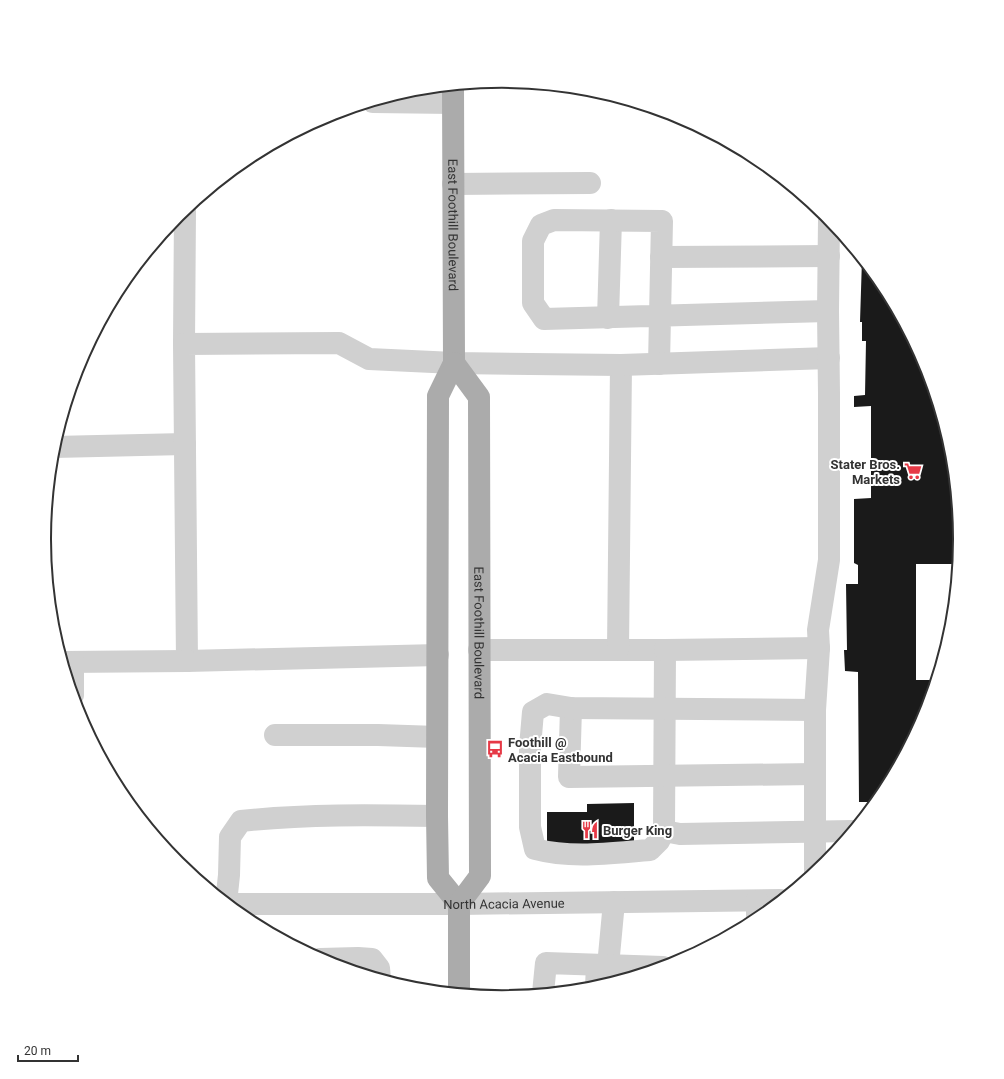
<svg xmlns="http://www.w3.org/2000/svg" width="1004" height="1079" viewBox="0 0 1004 1079" font-family="Roboto,sans-serif">
<style>
.building{fill:#1a1a1a}
.lines{fill:none;stroke-linecap:round;stroke-linejoin:round}
.minor{stroke:#d0d0d0;stroke-width:22}
.major{stroke:#ababab;stroke-width:22}
.labels{text-anchor:middle;stroke-width:4;stroke-linejoin:round;paint-order:stroke}
.street-label{font-size:13px;fill:#333;stroke:#fff}
.poi-label{font-size:13px;font-weight:bold;fill:#333;stroke:#fff;text-anchor:start}
.rim{fill:none;stroke:#333;stroke-width:2}
</style>
<rect width="100%" height="100%" fill="#fff"/>
<!-- building -->
<path class="building" d="M862 259 883 285 925 364 951 450 960 540 958 564H916V680H936L925 715 883 794 876 802H859L858 672 845 671 844 650H847L846 584H858V565L854 563V499L871 498V406L854 407V396L865 395 866 341H862V322H860Z
M634 803V849H547V812H587V804Z"/>
<g class="lines">
<!-- minor -->
<g class="minor">
<path d="M373 102 453 103"/>
<path d="M453 184 590 183"/>
<path d="M661 257 829 256"/>
<path d="M608 318 611 220"/>
<path d="M184 344 185 210"/>
<path d="M659 364C660 316 661 268 662 221L554 220 541 225 533 241V303L544 319 828 311"/>
<path d="M54 447 185 444"/>
<path d="M479 650H665L664 831 680 834 853 831"/>
<path d="M618 650 621 365"/>
<path d="M665 650 819 648"/>
<path d="M438 655 187 661 184 344 339 343 369 359 454 363 621 365 829 358"/>
<path d="M63 662 187 661"/>
<path d="M73 695V662"/>
<path d="M571 708 569 777 815 774"/>
<path d="M275 735H378L437 737"/>
<path d="M664 831 659 841 650 850C612 853 572 859 535 849L530 827V747L533 712 547 704 571 708 815 710"/>
<path d="M815 872V710L819 648 818 630 829 560V394L828 311 829 220"/>
<path d="M226 903 229 875 230 837 241 821C306 814 371 815 437 816"/>
<path id="s1" d="M228 904H459L781 900"/>
<path d="M757 920V901"/>
<path d="M320 959 358 958 372 959 379 968 380 979"/>
<path d="M608 966 614 902"/>
<path d="M596 987 597 965"/>
<path d="M543 993 546 963 663 967"/>
</g>
<!-- major -->
<g class="major">
<path id="s2" d="M453 86 454 363 438 396 437 816 438 878 459 904"/>
<path id="s3" d="M454 363 479 397 480 876 459 904V993"/>
</g>
</g>
<!-- icons -->
<defs>
<g id="supermarket-bare" transform="scale(1.38)"><path d="M-6-5.5h2.5l.6 2H6L4.5 2H-2.5L-4.4-4H-6ZM-1.5 3.2a1.3 1.3 0 1 0 .1 0ZM3 3.2a1.3 1.3 0 1 0 .1 0Z" fill="#e63946" stroke="#fff" stroke-width="2.5" paint-order="stroke"/></g>
<g id="bus-bare" transform="scale(1.38)"><path d="M-5-6H5V4H4V6H2V4H-2V6H-4V4H-5ZM-3.5-4V0h7V-4ZM-3.5 1.2v1.5H-2V1.2ZM2 1.2v1.5H3.5V1.2Z" fill="#e63946" stroke="#fff" stroke-width="2.5" paint-order="stroke"/></g>
<g id="restaurant-bare" transform="scale(1.38)"><path d="M-5-6h1v4h1v-4h1v4h1v-4h1v5L-1.5 .5V6h-2V.5L-5-1ZM5-6V6H3V1.5H1.5Q1.5-4 5-6Z" fill="#e63946" stroke="#fff" stroke-width="2.5" paint-order="stroke"/></g>
</defs>
<g fill-rule="evenodd">
<use href="#supermarket-bare" x="913" y="471"/>
<use href="#bus-bare" x="495" y="749"/>
<use href="#restaurant-bare" x="590" y="830"/>
</g>
<g class="labels">
<!-- street labels -->
<g class="street-label">
<text dy="5" stroke="none"><textPath href="#s2" startOffset="139">East Foothill Boulevard</textPath></text>
<text dy="5" stroke="none"><textPath href="#s3" startOffset="278">East Foothill Boulevard</textPath></text>
<text dy="5" stroke="none"><textPath href="#s1" startOffset="276">North Acacia Avenue</textPath></text>
</g>
<!-- poi labels -->
<g class="poi-label">
<text x="900" y="469" text-anchor="end">Stater Bros.<tspan x="900" dy="15">Markets</tspan></text>
<text x="508" y="747">Foothill @<tspan x="508" dy="15">Acacia Eastbound</tspan></text>
<text x="603" y="835">Burger King</text>
</g>
</g>
<!-- crop -->
<path d="M0 0H1004V1079H0ZM51 539a451 451 0 1 1 902 0a451 451 0 1 1-902 0Z" fill="#fff" fill-rule="evenodd"/>
<path class="rim" d="M51 539a451 451 0 1 1 902 0a451 451 0 1 1-902 0Z"/>
<!-- scale -->
<path d="M18 1055v6h60v-6" fill="none" stroke="#333333" stroke-width="2"/>
<text x="24" y="1055" font-size="12" fill="#333333" stroke="#ffffff" stroke-width="3" paint-order="stroke">20 m</text>
</svg>
